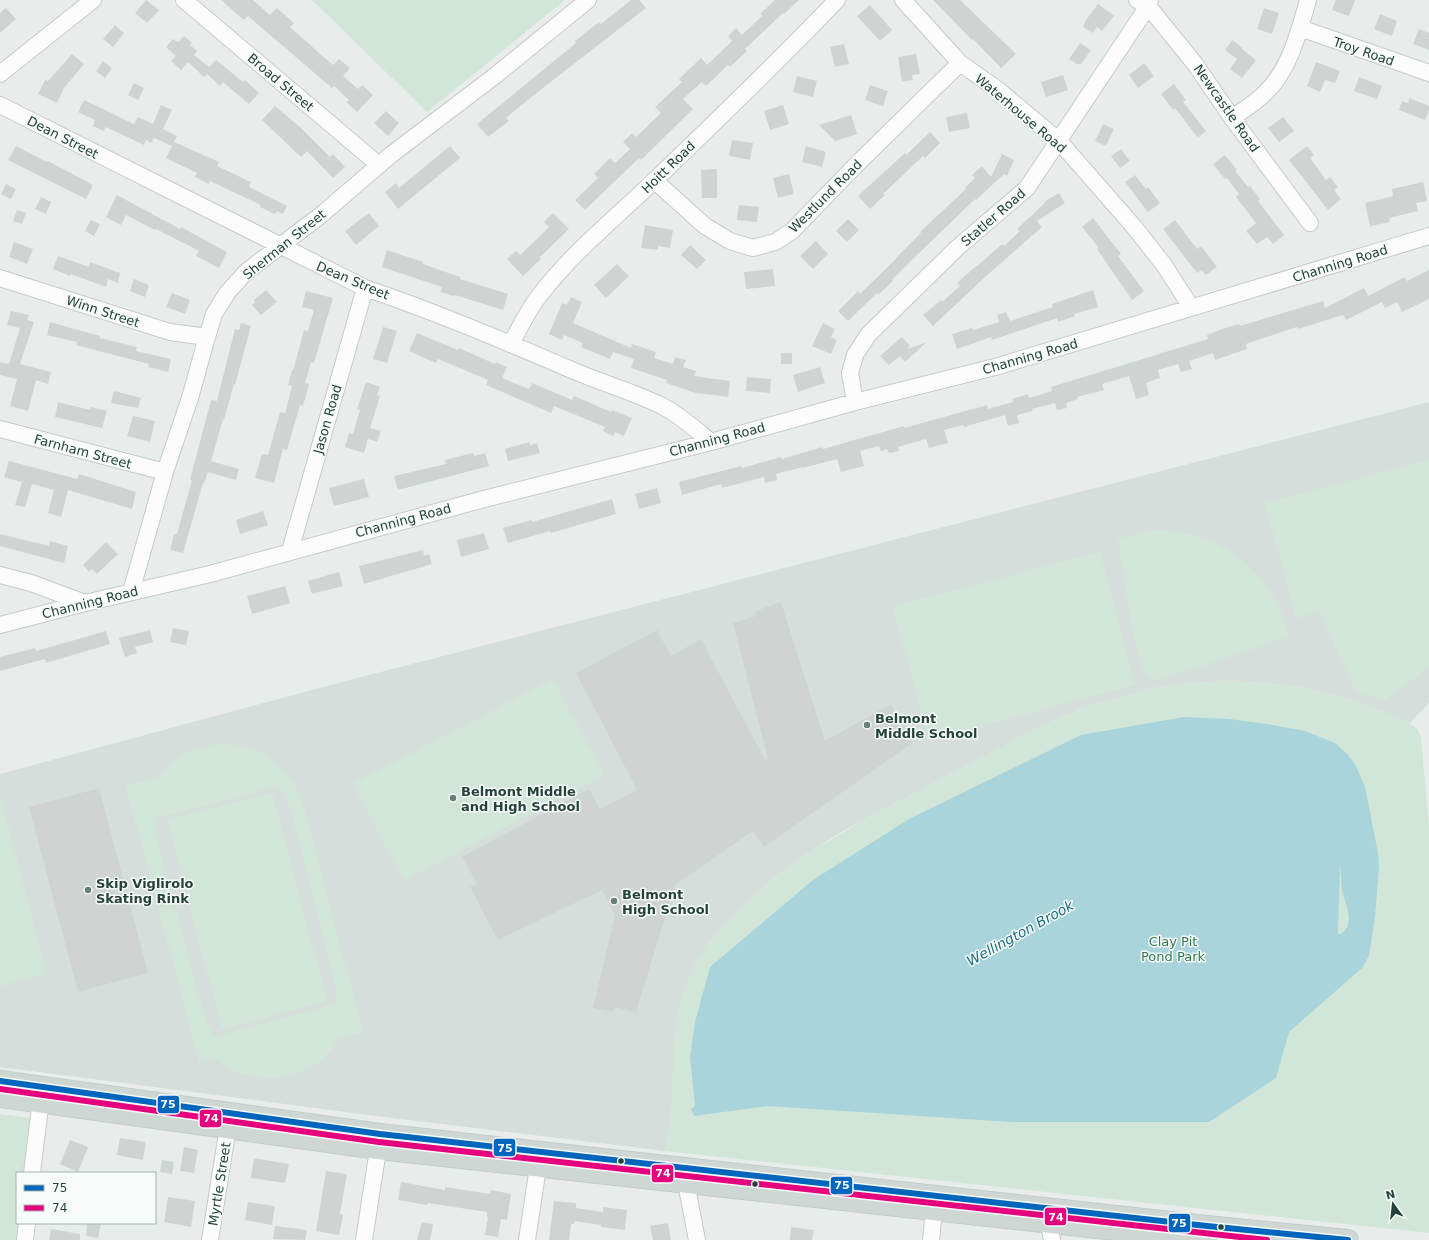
<svg xmlns="http://www.w3.org/2000/svg" width="1429" height="1240" viewBox="0 0 1429 1240" font-family="'DejaVu Sans',sans-serif">
<style>
.built{fill:#d6dedb}
.green{fill:#d1e6d8;fill-rule:evenodd}
.water{fill:#a9d4db;fill-rule:evenodd}
.building{fill:#cfd4d2}
.lines{fill:none;stroke-linecap:round;stroke-linejoin:round}
.minor-casing{stroke:#c5cac8;stroke-width:18}
.major-casing{stroke:#c3ccc9;stroke-width:22}
.minor{stroke:#fcfcfc;stroke-width:16}
.major{stroke:#cfd7d5;stroke-width:20}
.bus-1-casing{stroke:#f7fbf9;stroke-width:9}
.bus-2-casing{stroke:#f7fbf9;stroke-width:9}
.bus-1{stroke:#0065bd;stroke-width:6}
.bus-2{stroke:#e5007d;stroke-width:6}
.poi-dot{fill:#697e78;stroke:#f7fbf9;stroke-width:1.5}
.bus-dot{fill:#24423a;stroke:#f7fbf9;stroke-width:1.5}
.labels{text-anchor:middle;stroke-width:3;stroke-linejoin:round;paint-order:stroke}
.street-label{font-size:13px;fill:#24423a;stroke:#f7fbf9}
.poi-label{font-size:13px;font-weight:bold;fill:#24423a;stroke:#f7fbf9;text-anchor:start}
.park-label{font-size:13px;fill:#2d7a4b;stroke:#f7fbf9}
.water-label{font-size:14px;font-style:italic;fill:#1c6f80;stroke:#f7fbf9}
.line-badge{stroke:#f7fbf9;stroke-width:1.5}
.badge-label{font-size:11px;text-anchor:middle;font-weight:bold;fill:#fff}
</style>
<rect width="100%" height="100%" fill="#e8edeb"/>
<!-- built -->
<path class="built" d="M1429 402V703L1410 723 1356 701 1300 687 1264 683 1227 681 1193 683 1154 688 1085 707 1036 729 843 831 807 854 772 879 727 922 708 943 665 1151 376 1116 0 1067V774L338 683Z"/>
<!-- green -->
<path class="green" d="M312 0H565L427 112Z
M1429 460V667L1385 700 1356 693 1320 612 1296 618 1265 503Z
M1151 530C1218 528 1273 571 1289 636L1194 669 1155 680 1145 675 1133 633 1118 539Z
M1100 552 1135 685 928 740 893 606Z
M553 679 604 775 404 881 353 784Z
M1227 681 1264 683 1300 687 1356 701 1410 723 1418 730 1421 737 1429 827V1233L665 1151 670 1122 676 1017 683 992 694 966 708 943 727 922 772 879 807 854 862 821 1036 729 1085 707 1154 688 1193 683Z
M217 744C257 742 291 766 303 804L363 1033C356 1034 346 1035 340 1039 337 1040 336 1044 334 1046 329 1052 323 1058 317 1063 285 1085 244 1082 214 1058L199 1062 126 786 158 777 170 764 184 754 200 748ZM279 786 285 795 290 808 334 979 336 988V1004L215 1037 209 1027 204 1014 158 844 156 834V818Z
M272 793 327 1001 222 1029 167 820Z
M0 801H2L46 974 0 986Z
M0 1114 32 1118 25 1173H17V1223H19L17 1240H0Z"/>
<!-- water -->
<path class="water" d="M1184 717 1229 719 1267 724 1305 731 1335 743 1347 754 1355 764 1365 787 1378 853 1379 867 1375 917 1369 956 1362 968 1289 1032 1276 1078 1209 1122H1011L768 1106 694 1116 691 1109 695 1106 690 1057 695 1022 710 967 813 880 909 819 1081 735ZM1340 864C1341 872 1341 881 1342 890 1345 904 1357 925 1340 934L1338 933Z"/>
<!-- building -->
<path class="building" d="M146 0 159 10 147 23 135 13Z
M221 0H253L270 15 277 8 294 23 290 27 326 59 333 65 339 59 350 68 343 76 358 89 362 85 373 95 357 112 346 102 349 100 334 86 332 88 248 16 244 20Z
M631 0H639L646 8 539 91 506 118 509 121 488 137 477 124 576 43 575 41 599 22 601 24Z
M775 0H799L784 14 783 13 745 49 747 51 730 67 728 65 706 86 702 82 683 99 693 109 641 160 639 158 585 210 575 200 598 178 594 174 610 158 615 163 630 149 623 142 632 133 636 137 661 113 655 107 682 82 679 79 701 58 707 65 732 41 728 36 736 28 742 35 762 16 760 14Z
M933 0H960L1016 54 1001 68 973 39 972 40Z
M1336 0H1355L1349 16 1332 10Z
M1098 4 1114 16 1102 31 1097 27 1093 33 1083 27 1086 20Z
M870 5 892 30 880 41 857 16Z
M6 8 16 19 0 33V13Z
M1264 8 1279 13 1272 34 1257 29Z
M1380 14 1397 21 1392 36 1374 29Z
M115 25 124 33 113 47 103 39Z
M1419 29 1429 33V50L1413 44Z
M184 36 192 43 190 45 197 51 194 55 209 67 216 60 243 82 245 80 259 93 249 104 223 82 220 86 207 74 204 77 188 62 181 70 171 61 176 56 166 47 173 39 178 42Z
M1232 40 1243 48 1242 49 1256 60 1242 78 1230 69 1237 59 1225 50Z
M1080 43 1091 50 1081 64H1077L1069 59Z
M844 44 849 64 835 67 830 47Z
M72 54 84 64 64 88 57 103 38 94 45 80 48 81Z
M916 54 920 74 912 75 913 80 902 82 898 57Z
M103 61 112 68 105 78 96 71Z
M1316 62 1340 71 1335 83 1325 80 1320 92 1307 86Z
M1144 63 1154 76 1138 88 1129 75Z
M1063 75 1068 90 1046 97 1041 82Z
M797 76 817 81 813 97 793 92Z
M1359 77 1382 86 1377 99 1354 91Z
M134 83 144 88 138 100 128 95Z
M1174 84 1186 100 1183 102 1206 131 1198 138 1175 108 1173 110 1161 94Z
M870 85 888 91 883 106 865 100Z
M1409 98 1429 106V110L1425 120 1399 110 1402 101 1408 103Z
M84 100 134 124 138 117 153 124 161 105 172 110 163 129 177 136 174 142 219 162 217 166 251 182 249 187 287 206 283 214 277 211 275 214 260 207 261 205 210 181 209 184 195 177 197 173 166 158 172 146 154 138 151 143 146 140 144 145 106 127 104 131 93 126 95 120 78 112Z
M783 105 789 124 770 130 764 111Z
M275 106 301 128 330 157 333 154 345 167 333 178 307 151 301 157 262 120Z
M386 111 399 123 388 136 374 123Z
M967 113 970 128 949 132 946 117Z
M851 115 857 134 835 141 819 125Z
M1283 117 1294 131 1279 142 1268 128Z
M1103 124 1114 129 1106 146 1095 141Z
M930 132 940 143 925 158 923 156 883 194 885 195 870 209 858 196 905 153 906 155Z
M732 140 753 143 750 160 729 156Z
M16 146 47 162 48 161 93 185 86 199 8 160Z
M450 146 460 158 398 209 385 192 396 183 399 188Z
M806 146 826 152 822 167 802 162Z
M1307 146 1314 155 1310 158 1326 180 1330 177 1338 187 1334 190 1341 199 1328 210 1289 160Z
M1121 149 1130 161 1120 168 1111 156Z
M1002 154 1014 160 1007 176 1004 174 976 200 975 199 917 255 892 280 893 281 878 295 877 293 848 321 838 311 858 291 860 294 896 259V258L921 233 920 232 966 189 965 188 975 178 972 175 982 166 991 177Z
M1225 155 1237 170 1235 171 1248 187 1250 186 1260 199 1258 201 1284 235 1273 244 1267 237 1257 244 1246 231 1256 223 1236 197 1239 194 1227 178 1225 179 1213 164Z
M717 169V198H702L701 170Z
M789 174 794 194 778 198 773 178Z
M1135 175 1146 189 1148 187 1160 203 1148 212 1125 182Z
M1423 182 1427 201 1416 203 1418 211 1389 218 1390 222 1370 226 1365 203 1393 196 1392 189Z
M6 184 16 189 11 199 1 194Z
M1059 193 1065 203 1037 221 1042 227 985 277 933 326 923 315 941 300 942 302 960 286 957 283 975 267H976L1002 244 1004 246 1020 231 1017 229 1045 203 1044 202Z
M117 195 180 229 181 227 227 252 219 268 196 256 199 251 156 229 155 230 126 215 121 225 106 217Z
M41 197 51 202 46 214 35 209Z
M739 205 759 207 757 222 737 220Z
M17 210 26 213 22 224 13 221Z
M369 213 379 226 356 245 345 231Z
M553 213 569 229 540 257 541 259 523 276 507 259 516 251 520 255 537 239 549 227 544 222Z
M1093 218 1121 254 1118 256 1144 291 1132 300 1097 249 1099 248 1082 227Z
M848 219 859 230 847 242 836 231Z
M91 220 100 224 94 236 85 231Z
M1175 220 1197 249 1201 246 1217 267 1206 275 1202 270 1197 273 1163 229Z
M645 225 673 230 670 248 658 246V250L641 248Z
M816 241 828 254 813 269 800 256Z
M14 242 33 249 27 264 9 257Z
M690 245 706 260 697 269 681 255Z
M387 250 423 262V264L460 277V279L508 294 503 310 455 295 454 296 440 292 442 287 382 267Z
M58 256 89 267 90 262 120 273 118 283 108 279 106 287 71 274 70 276 53 269Z
M617 264 629 276 606 298 594 285Z
M773 269 775 286 746 289 744 272Z
M1429 270V299L1402 312 1397 302 1385 308 1382 302 1346 320 1343 315 1298 329 1297 327 1246 344 1247 349 1215 360 1213 353 1189 361 1192 369 1181 372 1178 364 1158 370 1160 378 1146 383 1149 395 1136 399 1129 376 1102 384 1104 390 1077 397 1078 399 1066 403 1067 408 1057 410 1055 403 1032 409 1033 411 1017 415 1019 423 1008 426 1005 415 964 427 963 425 944 430 948 443 929 448 926 439 898 447 899 451 889 453 887 449 881 451 879 446 860 451 864 466 841 472 837 459 803 468V467L776 474 777 480 765 483 764 477 722 488 721 484 682 495 679 482 741 466 742 468 781 457 782 459 822 447 823 449 904 426V428L987 405 988 409 1013 402 1012 399 1028 394 1029 398 1052 391 1051 387 1208 339 1207 335 1225 328 1239 324 1240 326 1323 301 1325 308 1364 288 1368 296 1405 277 1407 281Z
M134 279 149 285 145 297 130 291Z
M266 290 277 302 261 315 252 305 255 302 254 300Z
M1093 290 1098 307 1074 314 1075 316 1058 322 1057 318 992 340 991 337 957 349 952 334 972 328 973 330 999 322 997 315 1006 312 1010 321 1053 307 1052 304Z
M306 291 333 298 314 363 311 362 305 383 309 384 303 406 300 405 287 450 283 449 274 483 255 478 262 454 268 455 280 412 285 413 292 386 288 385 292 370 293 371 304 330 308 331 314 310 302 307Z
M172 293 190 300 185 314 166 307Z
M571 297 582 302 573 323 631 348 632 344 656 352 654 358 673 364 675 357 686 360 683 367 696 371 694 376 730 381 728 397 696 393 666 383 667 380 631 368 634 359 613 352 610 359 581 347 583 343 564 335 562 340 549 334 562 303 567 305Z
M11 311 29 315 27 320 34 322 20 364 51 372 48 384 36 380 28 411 10 406 17 379 0 375V362L9 364 20 328 7 325Z
M50 322 100 336V338L137 347 136 351 171 359 168 372 148 367 149 364 76 345 77 342 47 335Z
M241 323 251 326 235 385 234 384 224 420 223 419 211 461 239 469 236 480 208 472 204 484 203 483 183 553 170 550 174 534H177L192 480H190L211 400 217 401 235 329 239 330Z
M823 323 835 329 831 337 837 340 831 354 812 346Z
M383 327 397 331 387 363 373 359Z
M417 333 458 350 459 348 495 364 496 362 507 367 502 378 529 389 532 383 572 400 574 396 611 412 612 410 632 418 624 436 615 432 613 436 603 431 605 427 554 406 551 413 486 385 488 380 438 359 436 363 409 351Z
M902 337 910 346 907 349 927 342 905 362 900 356 889 365 880 356Z
M781 353H792V364H781Z
M820 367 825 383 798 392 793 375Z
M747 377 771 379 770 393 746 391Z
M366 382 380 387 377 395 380 396 370 428 381 431 377 442 368 439 364 453 345 447 349 433 353 434 360 410 357 409Z
M114 391 141 398 138 408 111 403Z
M58 402 90 410 91 407 107 411 102 428 55 417Z
M133 416 155 421 150 442 127 436Z
M529 442 530 445 537 443 540 453 508 461 505 449Z
M473 453 474 456 485 453 489 466 398 490 394 476 446 464 445 460Z
M9 461 77 479 79 474 136 492 132 509 68 490 61 517 48 513 54 490 32 484 25 507 15 505 22 482 4 477Z
M364 479 369 497 334 506 329 488Z
M657 488 661 503 639 509 635 494Z
M612 499 616 514 551 533 550 531 508 543 503 528 532 520V522Z
M263 511 268 525 240 534 236 520Z
M484 533 489 549 461 557 457 540Z
M0 534 49 546 50 541 68 546 64 563 0 546Z
M106 542 118 554 97 574 92 569 89 572 83 565Z
M423 550 424 556 429 554 432 564 364 584 359 566Z
M339 572 343 586 312 594 308 581Z
M285 586 290 603 252 614 247 596Z
M781 602 825 741 891 704 896 714 914 742 764 847 753 831 675 885 636 1012 614 1007 613 1012 593 1008 615 915 602 890 498 940 470 887 477 884 462 857 589 789 600 809 637 790 576 673 657 630 671 656 701 639 765 760 768 759 733 623 756 616 755 611Z
M173 628 189 631 186 645 170 642Z
M150 630 153 642 135 647 137 653 125 657 119 638Z
M106 631 110 644 46 663 45 659 0 671V657L35 648 36 651Z
M99 788 148 973 78 992 29 807Z
M120 1138 146 1142 143 1160 117 1155Z
M70 1140 88 1147 78 1172 60 1164Z
M184 1147 198 1150 194 1173 180 1171Z
M254 1158 289 1164 285 1183 251 1178Z
M162 1160 174 1162 172 1174 160 1172Z
M326 1171 347 1174 340 1214 343 1215 339 1235 316 1231Z
M401 1182 445 1190V1187L490 1194 491 1190 511 1194 507 1220 501 1219 498 1237 485 1235 488 1217H487V1212L428 1203 427 1205 398 1200Z
M168 1197 195 1201 191 1227 164 1222Z
M554 1201 576 1203V1208L603 1212V1207L627 1210 625 1230 601 1227V1225L574 1221V1224H571L569 1240H549Z
M248 1202 275 1206 272 1225 245 1220Z
M422 1222 433 1224 430 1240H417Z
M87 1223H101L98 1238 86 1236Z
M668 1223 671 1240H653L650 1226Z
M275 1226 307 1230 305 1240 273 1239Z
M791 1227 814 1230 812 1240H790Z
M51 1229 80 1234V1240H49Z"/>
<g class="lines">
<!-- minor casing -->
<g class="minor-casing">
<path id="minor" d="M184 0 379 165
M903 0 960 63 997 89 1059 141 1135 228 1164 265 1191 307
M1137 0 1148 6 1195 64 1232 118 1310 223
M1300 28 1429 73
M0 74 93 0
M0 105 365 288C436 312 505 341 574 371 602 383 634 392 662 406 680 415 695 429 711 442
M1232 118C1243 110 1257 102 1266 92 1290 69 1299 31 1308 0
M654 180 705 226 730 241 753 248 775 242 792 231 857 164 960 63
M0 278 170 332 207 337
M511 343C520 328 528 310 539 296 572 253 615 218 654 181 716 121 778 62 837 0
M855 402 850 373 855 355 868 335 957 248 1027 188 1148 6 1150 0
M0 429 165 472
M290 551 365 288
M0 575 31 583 85 603
M131 592 165 472 190 398 207 337 214 314 227 293 246 272 321 215 392 154 496 75 588 0
M0 625 85 603 210 574 484 499 711 442 855 402 995 367 1429 236
M32 1173 42 1091
M686 1183 697 1240
M1049 1223 1052 1240
M25 1240 27 1223
M210 1240 228 1127
M364 1240 380 1137
M527 1240 538 1167
M931 1240 934 1210"/>
</g>
<!-- major casing -->
<g class="major-casing">
<path id="major" d="M0 1081 380 1134 1207 1226 1348 1240
M0 1097 378 1149 1206 1240"/>
</g>
<!-- minor -->
<use href="#minor" class="minor"/>
<!-- major -->
<use href="#major" class="major"/>
<!-- bus-1 casing -->
<g class="bus-1-casing">
<path id="bus-1" d="M0 1081 380 1134 1207 1226 1348 1240"/>
</g>
<!-- bus-2 casing -->
<g class="bus-2-casing">
<path id="bus-2" d="M0 1089 379 1142 1267 1240"/>
</g>
<!-- bus-1 -->
<use href="#bus-1" class="bus-1"/>
<!-- bus-2 -->
<use href="#bus-2" class="bus-2"/>
</g>
<!-- markers -->
<g class="poi-dot">
<circle cx="867" cy="725" r="4"/>
<circle cx="453" cy="798" r="4"/>
<circle cx="88" cy="890" r="4"/>
<circle cx="614" cy="901" r="4"/>
</g>
<g class="bus-dot">
<circle cx="621" cy="1161" r="3.5"/>
<circle cx="755" cy="1184" r="3.5"/>
<circle cx="1221" cy="1227" r="3.5"/>
</g>
<g class="labels">
<!-- street labels -->
<g class="street-label">
<text transform="translate(1364 51) rotate(19)" y="5">Troy Road</text>
<text transform="translate(281 82) rotate(40)" y="5">Broad Street</text>
<text transform="translate(1227 108) rotate(55)" y="5">Newcastle Road</text>
<text transform="translate(1021 113) rotate(40)" y="5">Waterhouse Road</text>
<text transform="translate(63 137) rotate(27)" y="5">Dean Street</text>
<text transform="translate(668 167) rotate(-44)" y="5">Hoitt Road</text>
<text transform="translate(825 196) rotate(-45)" y="5">Westlund Road</text>
<text transform="translate(993 217) rotate(-41)" y="5">Statler Road</text>
<text transform="translate(284 244) rotate(-39)" y="5">Sherman Street</text>
<text transform="translate(1340 263) rotate(-17)" y="5">Channing Road</text>
<text transform="translate(353 280) rotate(23)" y="5">Dean Street</text>
<text transform="translate(103 311) rotate(18)" y="5">Winn Street</text>
<text transform="translate(1030 356) rotate(-16)" y="5">Channing Road</text>
<text transform="translate(327 419) rotate(-74)" y="5">Jason Road</text>
<text transform="translate(717 439) rotate(-15)" y="5">Channing Road</text>
<text transform="translate(83 451) rotate(15)" y="5">Farnham Street</text>
<text transform="translate(403 520) rotate(-15)" y="5">Channing Road</text>
<text transform="translate(90 602) rotate(-14)" y="5">Channing Road</text>
<text transform="translate(219 1184) rotate(-81)" y="5">Myrtle Street</text>
</g>
<!-- poi labels -->
<g class="poi-label">
<text x="875" y="723">Belmont<tspan x="875" dy="15">Middle School</tspan></text>
<text x="461" y="796">Belmont Middle<tspan x="461" dy="15">and High School</tspan></text>
<text x="96" y="888">Skip Viglirolo<tspan x="96" dy="15">Skating Rink</tspan></text>
<text x="622" y="899">Belmont<tspan x="622" dy="15">High School</tspan></text>
</g>
<!-- park labels -->
<g class="park-label">
<text x="1173" y="946">Clay Pit<tspan x="1173" dy="15">Pond Park</tspan></text>
</g>
<!-- water labels -->
<g class="water-label">
<text transform="translate(1020 933) rotate(-29)" y="5">Wellington Brook</text>
</g>
</g>
<g class="line-badge">
<rect x="157" y="1095" width="23" height="19" rx="4" fill="#0065bd"/>
<rect x="199" y="1109" width="23" height="19" rx="4" fill="#e5007d"/>
<rect x="493" y="1138" width="23" height="19" rx="4" fill="#0065bd"/>
<rect x="651" y="1164" width="23" height="19" rx="4" fill="#e5007d"/>
<rect x="830" y="1176" width="23" height="19" rx="4" fill="#0065bd"/>
<rect x="1044" y="1207" width="23" height="19" rx="4" fill="#e5007d"/>
<rect x="1168" y="1213" width="23" height="20" rx="4" fill="#0065bd"/>
</g>
<g class="badge-label">
<text x="168" y="1108">75</text>
<text x="211" y="1122">74</text>
<text x="505" y="1152">75</text>
<text x="663" y="1177">74</text>
<text x="842" y="1189">75</text>
<text x="1056" y="1221">74</text>
<text x="1179" y="1227">75</text>
</g>
<!-- legend -->
<rect x="16" y="1172" width="140" height="52" fill="#f7fbf9" stroke="#a3b1ad"/>
<rect x="24" y="1185" width="20" height="6" fill="#0065bd" stroke="#a3b1ad"/>
<text x="52" y="1192" font-size="12" fill="#24423a">75</text>
<rect x="24" y="1205" width="20" height="6" fill="#e5007d" stroke="#a3b1ad"/>
<text x="52" y="1212" font-size="12" fill="#24423a">74</text>
<!-- north arrow -->
<g transform="translate(1393 1204) rotate(345)" stroke="#f7fbf9" stroke-width="3" paint-order="stroke">
<path d="M0-3L7 15L0 10L-7 15Z" fill="#24423a"/>
<text y="-6" font-size="11" font-weight="bold" text-anchor="middle" fill="#24423a">N</text>
</g>
</svg>
